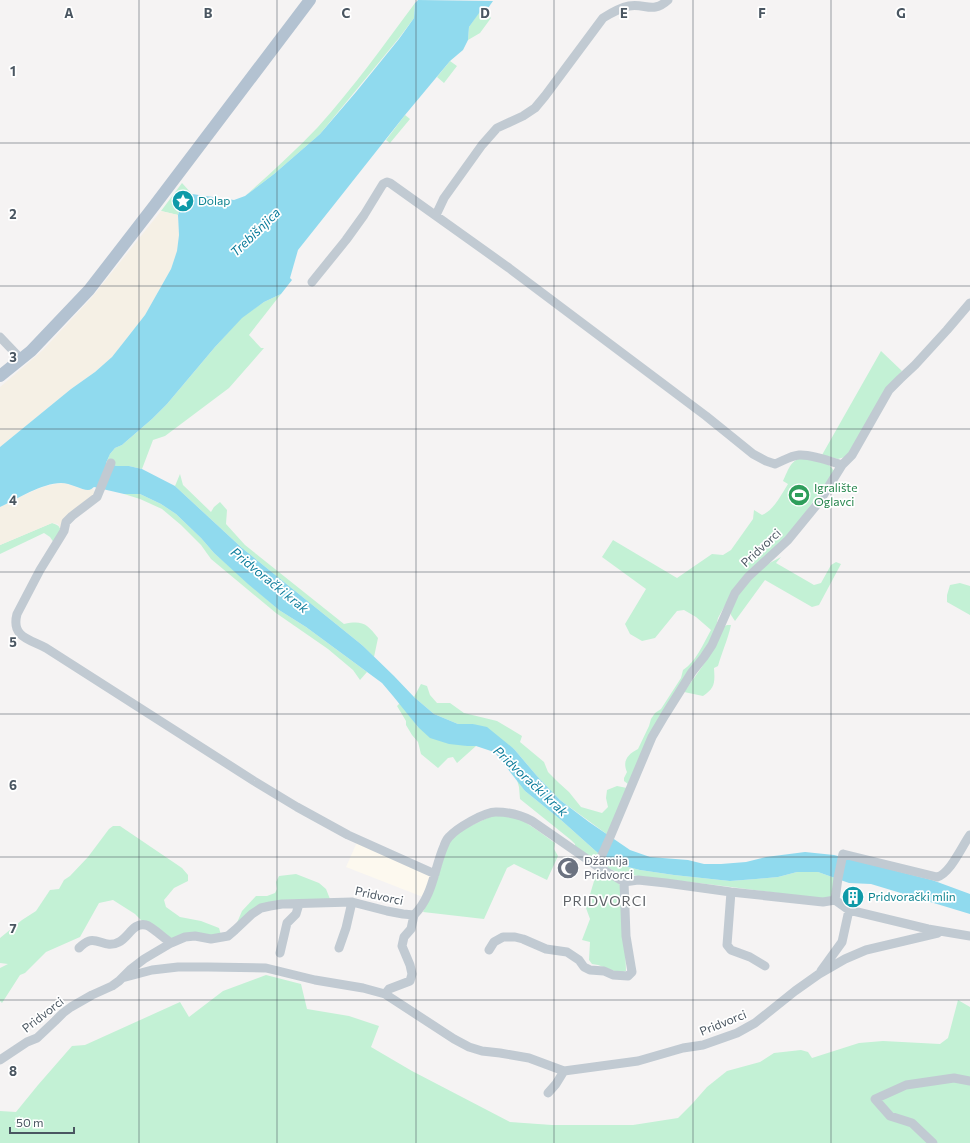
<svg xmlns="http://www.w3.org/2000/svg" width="970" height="1143" viewBox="0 0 970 1143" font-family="Commissioner,sans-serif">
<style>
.commercial{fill:#fdf9ef}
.green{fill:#c3f1d5}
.sand{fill:#f5f0e5}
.water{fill:#90daee}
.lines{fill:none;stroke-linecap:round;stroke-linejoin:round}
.minor{stroke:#c1cad2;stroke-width:9}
.major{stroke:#b3c2d1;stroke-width:12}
.grid{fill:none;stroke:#4a5661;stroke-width:1;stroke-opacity:0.55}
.labels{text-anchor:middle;stroke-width:3.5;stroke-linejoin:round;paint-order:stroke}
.culture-label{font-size:12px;fill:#0d838f;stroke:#fff;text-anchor:start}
.leisure-label{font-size:12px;fill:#27864d;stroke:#fff;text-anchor:start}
.street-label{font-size:12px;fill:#4a5661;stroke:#fff}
.worship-label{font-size:12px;fill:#5b616d;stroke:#fff;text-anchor:start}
.water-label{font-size:13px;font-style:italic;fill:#0c7c9b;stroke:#fff}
.quarter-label{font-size:14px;letter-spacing:1px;fill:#5f6368;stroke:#fff}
.grid-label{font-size:13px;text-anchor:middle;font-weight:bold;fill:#4a5661;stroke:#fff;stroke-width:3.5;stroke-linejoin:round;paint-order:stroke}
</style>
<rect width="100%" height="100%" fill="#f5f3f3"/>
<!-- commercial -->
<path class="commercial" d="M357 842 431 876 423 897 346 867Z"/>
<!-- green -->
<path class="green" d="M415 3 414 18 399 38 320 134 274 174 245 196C270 174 295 151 318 127 353 88 384 45 415 3Z
M482 8 491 18 480 33 468 40 469 27Z
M450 61 457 66 444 83 437 77Z
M405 115 410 119 390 143 386 140Z
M182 183 192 194 183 201 178 215 161 211Z
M281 294 249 335 261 348H264L229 388 165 436 153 440 142 469 129 466H117L106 463 110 454 115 448 122 445 152 419 167 404 215 347 242 317 264 302Z
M881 351 902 371 888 387 851 450 845 457 838 459 822 455Z
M802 458C813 460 830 460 834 472L798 523 784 539 736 587 723 609 718 618 715 632 628 784 624 781V778L627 772C622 761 628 754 638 749L649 726 651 719 655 713 661 709 681 678 683 670C696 662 703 644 711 630L696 617 684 610 677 611 655 638 642 641 630 634 625 624 646 589 602 557 613 540 677 578 712 554 723 555 731 550 753 519 754 510 762 515C774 510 781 495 788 484L783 481C788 471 790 460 802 458Z
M180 474 183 485 211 512 214 507 220 502 227 510 226 524 245 545 344 624C363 620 367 624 378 638L374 657 362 645 242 548 175 486Z
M124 494H140L161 504 176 514 201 538 214 553 279 610 306 627 367 672 360 680 353 670 328 649 276 613 211 559 201 545 181 525 162 509 140 499Z
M52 523C66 527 59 534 54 543L50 537 44 533 0 554V545Z
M781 557 776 563 814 585 821 583 831 565 836 562 841 564 819 605 812 607 765 580 735 621 731 615V609L743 585 764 566Z
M960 583 970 586V615L947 602V595L950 585Z
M727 625H731C728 639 722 652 718 666L714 668C715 683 715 688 703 696L684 692C698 672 716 650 723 627Z
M421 684 427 686 430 695 437 703H450L464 713 497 721 522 736 520 742 544 762 548 772 559 783 569 792 581 807 602 813 608 807 606 798 607 790 617 786 627 788 608 835 560 800 537 776 514 749 473 724H458L434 714 414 697Z
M400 703 418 727 467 746H476L457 763 453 757 448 758 438 768 421 754 418 742 412 735 406 725V721L397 706Z
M517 780 525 791 561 820 599 854 597 857 593 859 575 848V844L571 840 520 799 519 787Z
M496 814 522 820 537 830 555 843 554 849 558 856 547 880 514 864 507 868 484 919 423 912 433 891 450 839 464 829Z
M113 826H120L182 868 188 875V881L174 888 164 900 166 907 180 917 201 921 219 928 221 935 173 939 142 921 135 914 113 900 99 903 80 937 46 952 25 973 20 975 2 1003 0 1001V968L8 964 0 963V938L22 920 36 911 50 890 59 889 64 880 70 876 88 857 109 829Z
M605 858 620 865 640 870 674 875 730 881 756 879 778 877 797 872H818L835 878 830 900 723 886 622 874 608 868 605 862Z
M597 871 618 883 623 889 626 971 620 973 598 965 592 964 589 960 590 942 582 940 590 919 586 908Z
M296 874 319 883 326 889 330 899 280 900 236 925 242 911 256 896H267L275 893 277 889 276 882 279 876Z
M266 975 301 984 307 1009 349 1016 379 1026 371 1047 412 1071 510 1122 552 1125H633L678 1118 692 1104 707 1087 727 1071 760 1062 774 1053 801 1050 808 1052 812 1058 859 1043 883 1041 940 1044 948 1038 958 1000 970 1007V1143H0V1111L16 1112 38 1085 72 1046 85 1045 180 1002 189 1017 223 991Z"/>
<!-- sand -->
<path class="sand" d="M161 211 178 215 179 235 177 252 171 269 145 315 127 338 112 357 95 372 71 389 0 447V387L43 350 93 296Z
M62 483C72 484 83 492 92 488L95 492 92 498 60 528 58 524 52 523 0 545V507C19 498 40 485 62 483Z"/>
<!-- water -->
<path class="water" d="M418 0 493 1 486 11 482 9 469 27 468 40 463 50 450 61 405 115 333 206 298 250 290 278 292 280 281 294 264 302 242 318 215 347 167 404 152 419 122 445 115 448 110 454 106 463 117 466H129L142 469 175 486 242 548 362 645 394 676 414 697 434 714 458 724H473L487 727 514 749 537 776 560 800 589 822 630 850 650 857 688 860 704 864H721L746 862 766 857 805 852 834 855 932 880 970 894V914L871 884 849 883 818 872H797L778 877 756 879 730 881 674 875 640 870 620 865 599 854 561 820 525 791 496 754 491 751 476 746H467L449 744 430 738 418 727 393 696 382 683 306 627 279 610 248 584 214 553 201 538 176 514 161 504 140 494H124L94 487C92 488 91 490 88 490 82 490 70 483 61 483 42 483 17 499 0 507V447L71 389 95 372 112 357 127 338 145 315 171 269 177 251 179 235 178 215 183 201 192 194 234 200 245 196 274 174 320 134 356 92 399 39 414 18 415 3Z"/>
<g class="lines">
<!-- minor -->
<path class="minor" d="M436 215 444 198 482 145 497 128 523 116 535 108 545 96 603 18C611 13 619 8 629 6 645 3 653 14 668 0
M312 282 346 240 364 215 383 184 387 182 390 183 509 268 706 416 753 454 766 461 775 464C783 461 790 456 799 455 811 454 830 461 842 465
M0 337 21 359
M111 463 97 497 72 516 66 522 64 531 61 536 40 570 17 614C11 637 29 639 46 648L254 781 297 807 348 835 435 874
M597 866 610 837 652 737 665 715 692 672 704 657 712 645 735 593 748 577 788 540 819 502 842 465 852 455 889 390 900 379 915 365 947 330 970 303
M731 892 727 945 731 950 750 957 765 966
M835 900 838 878 843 854 937 877C950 874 962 846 970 835
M79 948C82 945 86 942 89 941 99 938 106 949 119 942 129 937 133 922 146 925 151 926 165 939 171 943
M339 948 346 928 352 902
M489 950 494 942 503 937H515L523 939 546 949 567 952 579 960 584 967 590 970 604 971 613 975 628 976 632 972 626 936 624 882
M280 953 287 923 296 914 299 904
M821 971 842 942 849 910
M122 978 152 970 178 967H208L266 968 315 980 363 988 385 994 454 1039 469 1047 482 1051 500 1053 529 1058 564 1071
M385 994 389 989 410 981 412 974 410 965 402 946 404 937 411 929 414 915
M0 1060 27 1042 37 1038 55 1021 63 1013 71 1007 92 995 112 986 119 981 131 969 144 959 171 943 185 937 195 936 211 939 228 936 235 930 252 914 261 908 270 906 282 904 352 902 387 911 403 914 414 915C433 896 434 869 444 846 445 843 447 839 449 837 457 828 484 812 496 812 509 812 521 815 532 821L597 866 624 882 638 880 666 883 731 892 823 902 835 900 849 910 928 929 970 936
M548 1093 556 1084 564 1071 638 1061 683 1048 703 1045 737 1033 755 1023 795 991 819 974 845 959 866 950 938 933
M933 1143 912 1123 890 1116 875 1099 906 1085 954 1078 970 1081"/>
<!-- major -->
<path class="major" d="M0 376 31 351 89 290 154 206 310 0"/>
</g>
<!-- grid -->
<path class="grid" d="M139 0V1143M277 0V1143M416 0V1143M554 0V1143M693 0V1143M831 0V1143M0 143H970M0 286H970M0 429H970M0 572H970M0 714H970M0 857H970M0 1000H970"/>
<!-- icons -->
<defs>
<g id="sight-disc" transform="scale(1.15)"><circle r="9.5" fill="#0f9aa8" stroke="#fff"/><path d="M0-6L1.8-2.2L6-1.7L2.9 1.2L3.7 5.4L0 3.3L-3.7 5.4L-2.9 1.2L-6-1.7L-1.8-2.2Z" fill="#fff"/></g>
<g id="stadium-disc" transform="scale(1.15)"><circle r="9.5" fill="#2e9e5b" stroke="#fff"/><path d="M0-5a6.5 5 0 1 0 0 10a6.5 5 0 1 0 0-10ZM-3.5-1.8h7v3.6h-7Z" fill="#fff"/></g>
<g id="mosque-disc" transform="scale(1.15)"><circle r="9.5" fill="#6b7280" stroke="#fff"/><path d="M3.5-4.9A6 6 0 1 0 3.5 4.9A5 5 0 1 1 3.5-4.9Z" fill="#fff"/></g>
<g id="building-disc" transform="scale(1.15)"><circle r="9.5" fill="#0f9aa8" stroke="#fff"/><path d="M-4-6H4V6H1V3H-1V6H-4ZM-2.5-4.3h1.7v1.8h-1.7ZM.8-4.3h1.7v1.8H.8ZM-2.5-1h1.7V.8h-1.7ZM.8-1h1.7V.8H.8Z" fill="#fff"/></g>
</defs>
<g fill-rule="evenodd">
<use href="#sight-disc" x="183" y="201"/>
<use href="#stadium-disc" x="799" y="495"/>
<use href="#mosque-disc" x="568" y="868"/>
<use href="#building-disc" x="853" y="897"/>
</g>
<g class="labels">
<!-- culture labels -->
<g class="culture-label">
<text x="198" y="205">Dolap</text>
<text x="868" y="901">Pridvorački mlin</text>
</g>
<!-- leisure labels -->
<g class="leisure-label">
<text x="814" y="492">Igralište<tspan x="814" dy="14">Oglavci</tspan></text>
</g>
<!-- street labels -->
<g class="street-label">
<text transform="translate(761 548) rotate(-43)" y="4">Pridvorci</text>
<text transform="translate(379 896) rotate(12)" y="4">Pridvorci</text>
<text transform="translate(43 1015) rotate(-38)" y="4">Pridvorci</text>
<text transform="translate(723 1023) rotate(-22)" y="4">Pridvorci</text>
</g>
<!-- worship labels -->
<g class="worship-label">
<text x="584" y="865">Džamija<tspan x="584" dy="14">Pridvorci</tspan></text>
</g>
<!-- water labels -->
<g class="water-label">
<text transform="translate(255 232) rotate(-44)" y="5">Trebišnjica</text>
<text transform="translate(270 580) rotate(39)" y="5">Pridvorački krak</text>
<text transform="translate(531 781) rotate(43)" y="5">Pridvorački krak</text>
</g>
<!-- quarter labels -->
<g class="quarter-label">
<text x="605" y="906">PRIDVORCI</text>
</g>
</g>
<g class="grid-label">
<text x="69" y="18">A</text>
<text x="208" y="18">B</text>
<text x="346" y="18">C</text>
<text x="485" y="18">D</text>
<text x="624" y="18">E</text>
<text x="762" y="18">F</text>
<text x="901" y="18">G</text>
<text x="13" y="76">1</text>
<text x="13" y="219">2</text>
<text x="13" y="362">3</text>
<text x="13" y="505">4</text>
<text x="13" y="647">5</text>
<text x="13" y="790">6</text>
<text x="13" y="933">7</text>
<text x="13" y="1076">8</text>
</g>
<!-- scale -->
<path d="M10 1127v6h64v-6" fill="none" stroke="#4a5661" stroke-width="2"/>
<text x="16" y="1127" font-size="12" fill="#4a5661" stroke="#ffffff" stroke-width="3" paint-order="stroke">50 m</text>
</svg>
